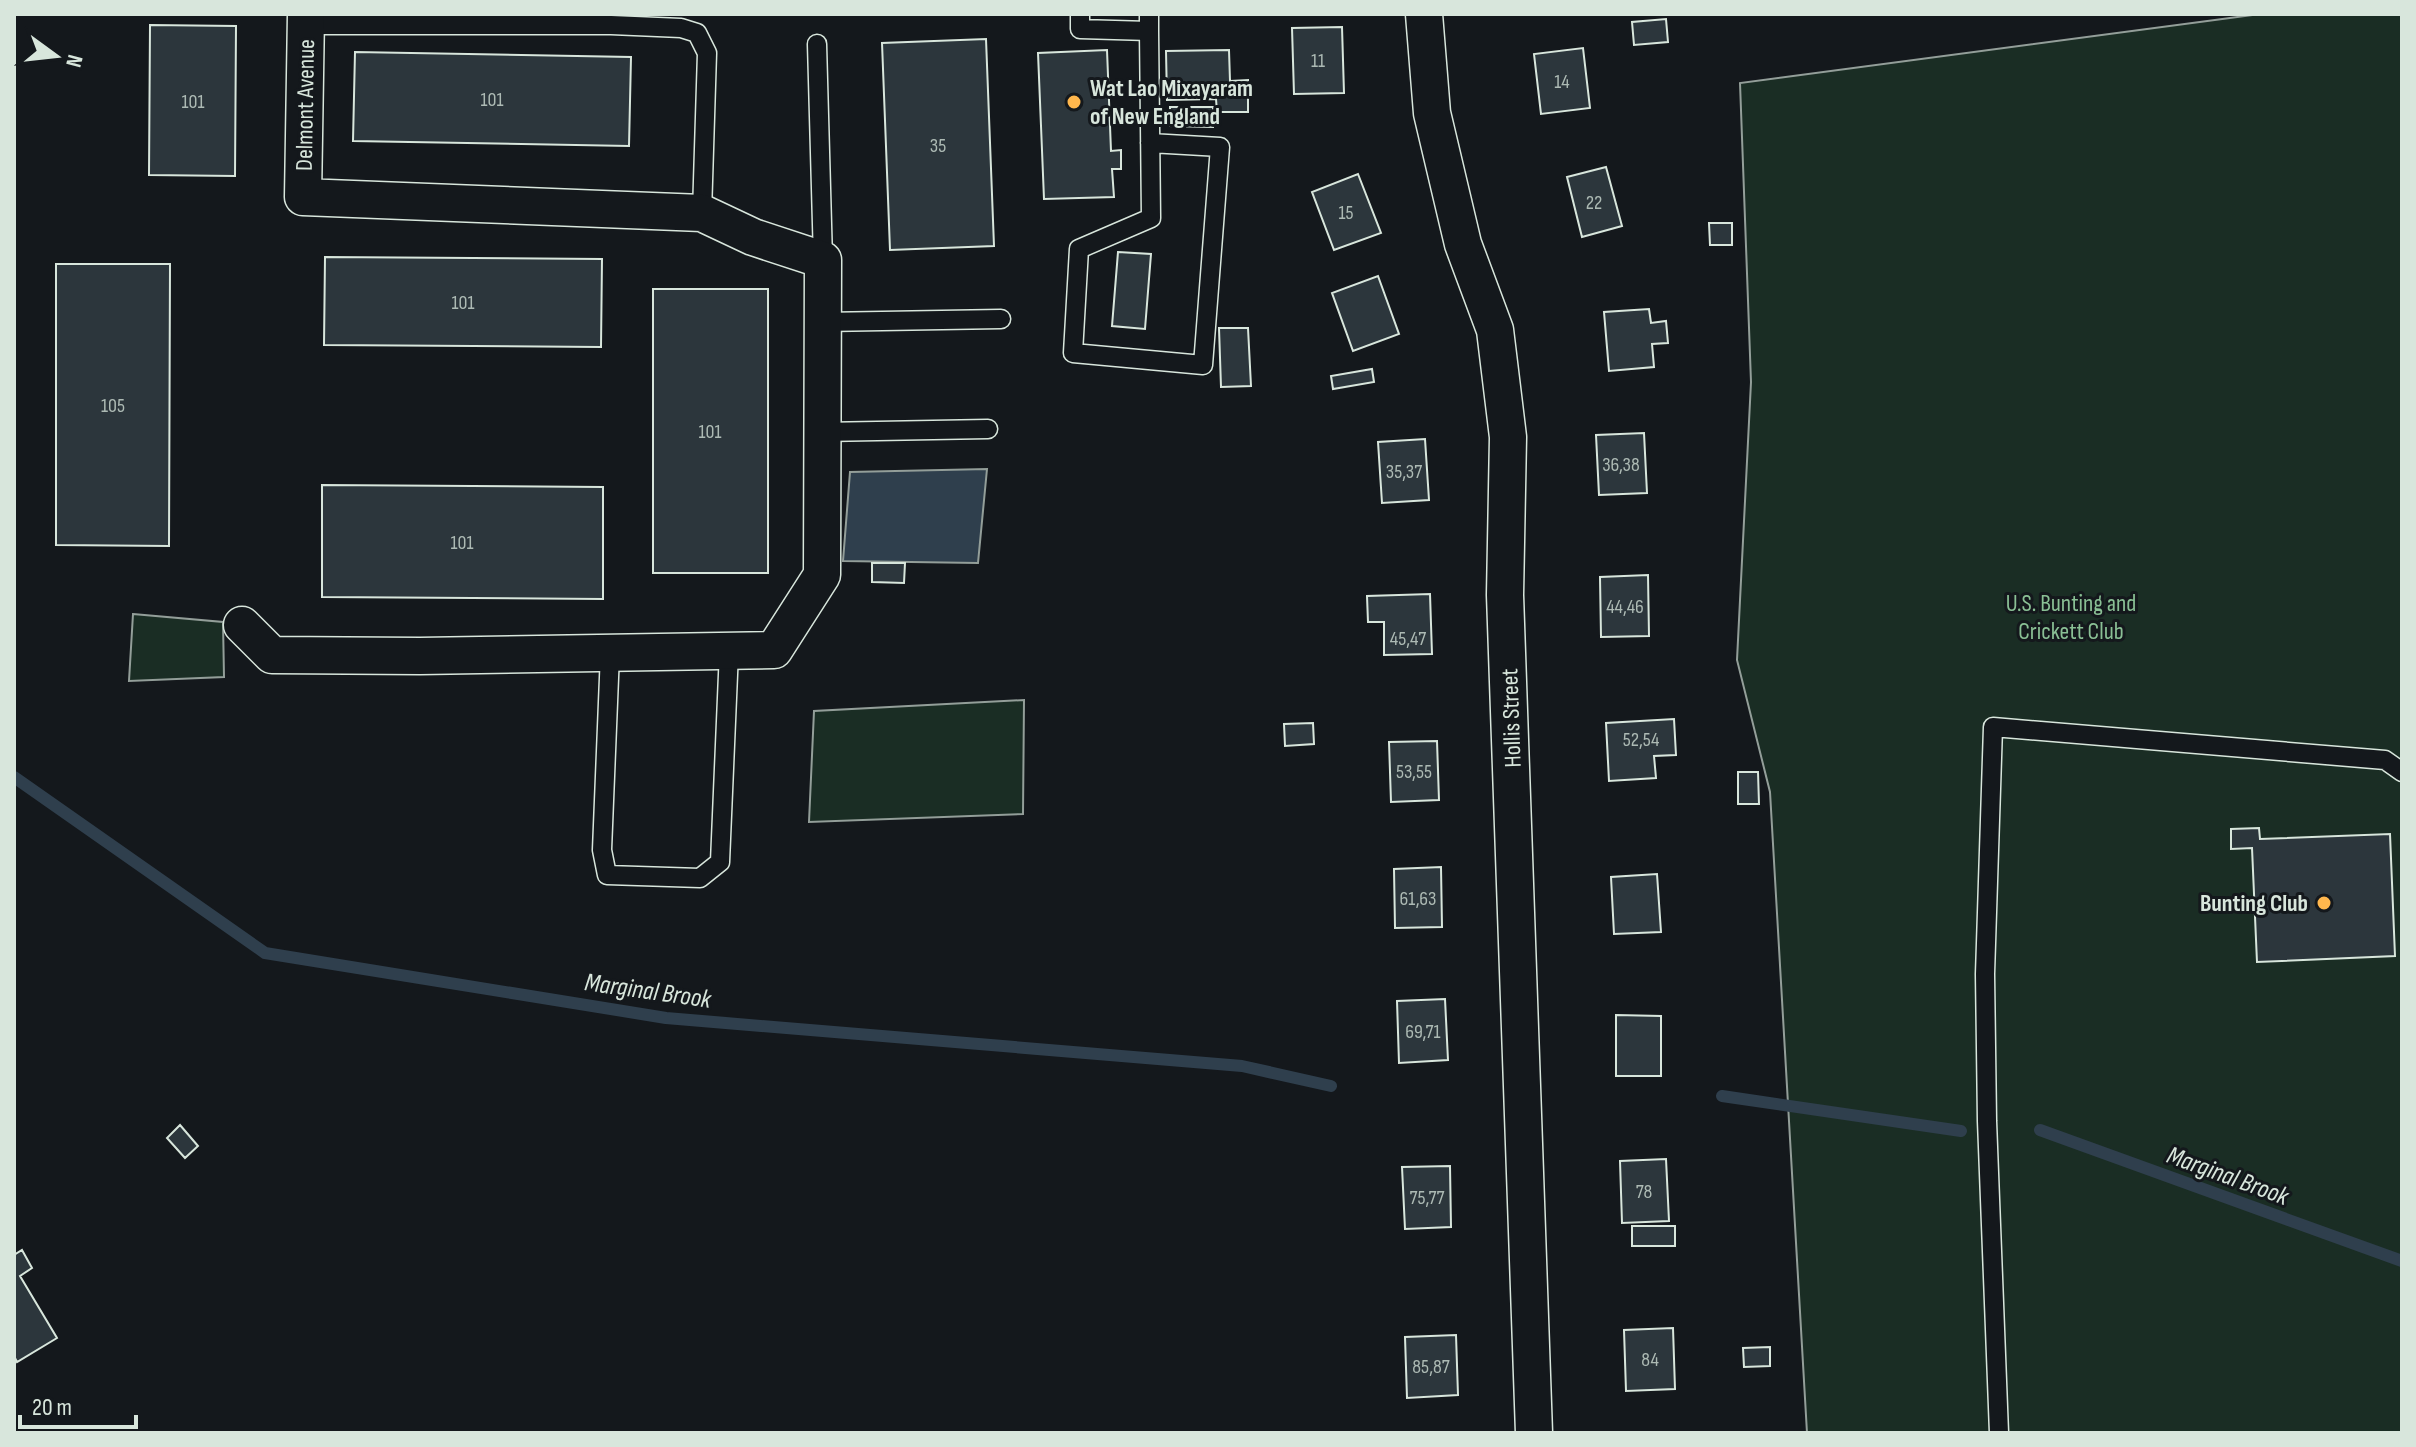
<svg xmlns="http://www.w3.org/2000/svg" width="2416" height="1447" viewBox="0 0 2416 1447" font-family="'Sofia Sans Condensed',sans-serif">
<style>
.green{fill:#1a2d24;stroke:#939e99;stroke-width:2}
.water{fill:#2f3f4d;stroke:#939e99;stroke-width:2}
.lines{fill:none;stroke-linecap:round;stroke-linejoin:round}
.stream{stroke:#2f3f4d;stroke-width:12}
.building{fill:#2c363c;stroke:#d8e6dc;stroke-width:2}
.lane-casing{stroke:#d8e6dc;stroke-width:21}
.street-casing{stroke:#d8e6dc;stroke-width:39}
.lane{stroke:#14181c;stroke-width:18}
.street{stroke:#14181c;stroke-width:36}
.poi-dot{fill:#ffb74d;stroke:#14181c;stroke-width:3}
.labels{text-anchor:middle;stroke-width:6;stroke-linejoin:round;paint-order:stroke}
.number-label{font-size:20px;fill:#adbab4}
.poi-label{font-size:24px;font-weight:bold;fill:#d8e6dc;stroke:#14181c;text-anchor:start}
.street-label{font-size:24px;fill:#d8e6dc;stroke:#14181c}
.park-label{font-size:24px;fill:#8ac095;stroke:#14181c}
.water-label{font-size:26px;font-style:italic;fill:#d8e6dc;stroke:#14181c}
</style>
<rect width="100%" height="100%" fill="#14181c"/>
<!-- green -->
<path class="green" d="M2260 14H2402V1433H1807L1770 792 1737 660 1751 382 1740 83Z
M133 614 223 622 224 677 129 681Z
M1024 700 1023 814 809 822 814 711Z"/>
<!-- water -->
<path class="water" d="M987 469 978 563 843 561 850 472Z"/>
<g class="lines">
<!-- stream -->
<path class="stream" d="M14 777 265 953 666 1018 1242 1066 1331 1086
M1722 1096 1961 1131
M2040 1130 2402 1261"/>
</g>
<!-- building -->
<path class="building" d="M1666 19 1668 42 1634 45 1632 22Z
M150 25 236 26 235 176 149 175Z
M1342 27 1344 93 1294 94 1292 28Z
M986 39 994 246 890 250 882 43Z
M1583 48 1590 108 1541 114 1534 54Z
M1107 50 1111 151 1121 150V169H1112L1114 197 1044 199 1038 53Z
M1229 50 1230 81 1248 80V112H1217L1216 99 1167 100 1166 51Z
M355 52 631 57 629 146 353 141Z
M1170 107H1213V127L1170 126Z
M1606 167 1622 226 1582 237 1567 177Z
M1358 174 1381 233 1334 250 1312 192Z
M1709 223H1732V245H1710Z
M1118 252 1151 254 1145 329 1112 326Z
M325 257 602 259 601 347 324 345Z
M56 264H170L169 546 56 545Z
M1378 276 1399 334 1353 351 1332 293Z
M653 289H768V573H653Z
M1649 309 1651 323 1666 321 1668 343 1652 344 1654 367 1609 371 1604 312Z
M1219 328H1248L1251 386 1221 387Z
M1372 369 1374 382 1333 389 1331 376Z
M1644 433 1647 493 1599 495 1596 435Z
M1425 439 1429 500 1382 503 1378 442Z
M322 485 603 487V599L322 597Z
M872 563H905L904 583 872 582Z
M1648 575 1649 636 1601 637 1600 577Z
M1430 594 1432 654 1384 655V622H1368L1367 596Z
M1674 719 1676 755 1654 756 1656 778 1609 781 1606 723Z
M1313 723 1314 744 1285 746 1284 724Z
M1437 741 1439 800 1391 802 1389 742Z
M1738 772H1758L1759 804H1738Z
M2259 828 2260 839 2390 834 2395 956 2257 962 2252 848 2231 849V829Z
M1441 867 1442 927 1395 928 1394 869Z
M1657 874 1661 932 1614 934 1611 877Z
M1445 999 1448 1060 1399 1063 1397 1001Z
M1616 1015 1661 1016V1076H1616Z
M180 1125 198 1146 185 1158 167 1138Z
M1666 1159 1669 1221 1622 1223 1620 1161Z
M1450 1166 1451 1227 1405 1229 1402 1167Z
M1632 1226H1675V1246H1632Z
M22 1250 32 1268 20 1276 57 1338 17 1362 14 1356V1255Z
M1673 1328 1675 1389 1626 1391 1624 1330Z
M1456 1335 1458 1395 1407 1398 1405 1337Z
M1770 1347V1366L1744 1367 1743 1348Z"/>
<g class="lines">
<!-- lane casing -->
<g class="lane-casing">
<path id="lane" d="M1080 14V29L1149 31V14
M306 25H611L681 28 697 33 707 53 702 213
M1149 31 1151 218 1079 249 1073 353 1203 365 1220 147 1150 143
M817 44 823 260
M823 322 1001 319
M822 432 988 429
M610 653 602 850 607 875 700 878 720 862 729 651
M1999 1433 1987 1121 1985 974 1993 727 2385 760 2402 772"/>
</g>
<!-- street casing -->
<g class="street-casing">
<path id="street" d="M1424 14 1432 113 1463 244 1495 330 1508 437 1505 595 1534 1433
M242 625 272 655 420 656 774 650 822 575 823 260 753 237 702 213 303 197 306 14"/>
</g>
<!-- lane -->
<use href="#lane" class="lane"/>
<!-- street -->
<use href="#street" class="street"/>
</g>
<!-- markers -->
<g class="poi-dot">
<circle cx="1074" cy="102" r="8"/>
<circle cx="2324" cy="903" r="8"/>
</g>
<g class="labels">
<!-- number labels -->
<g class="number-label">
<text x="1318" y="67">11</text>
<text x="1562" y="88">14</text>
<text x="492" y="106">101</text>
<text x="193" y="108">101</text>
<text x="938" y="152">35</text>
<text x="1594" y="209">22</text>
<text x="1346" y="219">15</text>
<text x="463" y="309">101</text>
<text x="113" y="412">105</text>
<text x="710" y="438">101</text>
<text x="1621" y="471">36,38</text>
<text x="1404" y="478">35,37</text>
<text x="462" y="549">101</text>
<text x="1625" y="613">44,46</text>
<text x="1408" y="645">45,47</text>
<text x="1641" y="746">52,54</text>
<text x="1414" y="778">53,55</text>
<text x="1418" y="905">61,63</text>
<text x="1423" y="1038">69,71</text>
<text x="1644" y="1198">78</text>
<text x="1427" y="1204">75,77</text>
<text x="1650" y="1366">84</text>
<text x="1431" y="1373">85,87</text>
</g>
<!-- poi labels -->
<g class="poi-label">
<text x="1090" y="96">Wat Lao Mixayaram<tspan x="1090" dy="28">of New England</tspan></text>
<text x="2308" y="911" text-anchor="end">Bunting Club</text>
</g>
<!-- street labels -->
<g class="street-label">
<text transform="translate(305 105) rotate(-89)" y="8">Delmont Avenue</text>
<text transform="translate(1511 718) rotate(-92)" y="8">Hollis Street</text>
</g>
<!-- park labels -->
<g class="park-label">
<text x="2071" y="611">U.S. Bunting and<tspan x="2071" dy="28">Crickett Club</tspan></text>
</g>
<!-- water labels -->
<g class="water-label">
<text transform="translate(648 990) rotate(8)" y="9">Marginal Brook</text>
<text transform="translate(2228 1175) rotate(20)" y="9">Marginal Brook</text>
</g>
</g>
<!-- border -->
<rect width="2416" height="1447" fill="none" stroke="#d8e6dc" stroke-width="32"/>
<!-- north arrow -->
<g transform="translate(56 56) rotate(105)" stroke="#14181c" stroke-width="6" paint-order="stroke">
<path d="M0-6L14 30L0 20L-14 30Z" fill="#d8e6dc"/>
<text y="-12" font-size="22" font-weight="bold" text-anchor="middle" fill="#d8e6dc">N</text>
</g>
<!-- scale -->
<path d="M20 1415v12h116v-12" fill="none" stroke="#d8e6dc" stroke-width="4"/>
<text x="32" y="1415" font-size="24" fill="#d8e6dc" stroke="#14181c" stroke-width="6" paint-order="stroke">20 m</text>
</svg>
